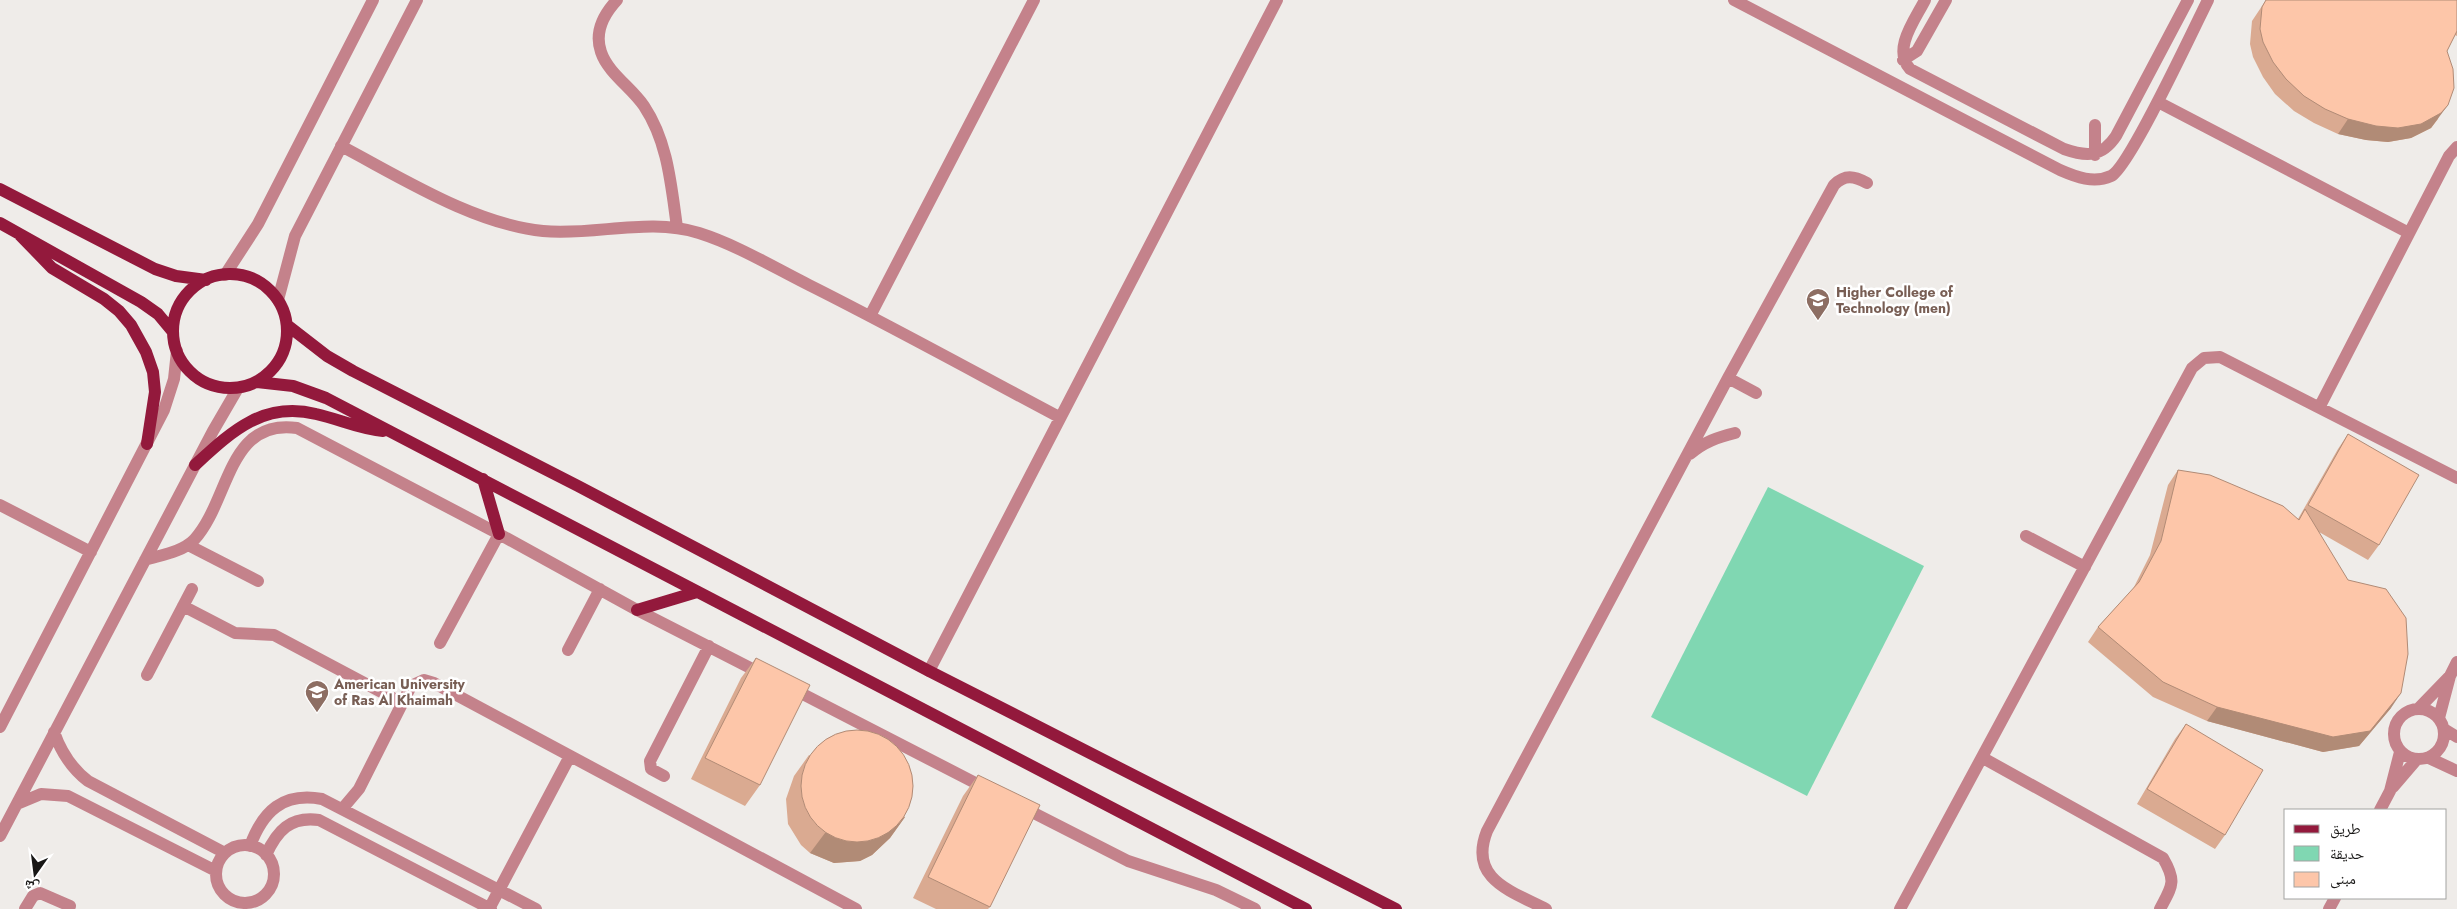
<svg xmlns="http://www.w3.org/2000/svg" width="2457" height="909" viewBox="0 0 2457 909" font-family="Jost,'Noto Naskh Arabic',sans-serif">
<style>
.green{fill:#80d7b2}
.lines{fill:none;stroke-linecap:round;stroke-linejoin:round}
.minor{stroke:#c4828b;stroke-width:12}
.major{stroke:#93193c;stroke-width:12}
.wall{fill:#daaa91}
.shaded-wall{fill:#b18b76}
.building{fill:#fdc6a9;stroke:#b18b76}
.labels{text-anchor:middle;stroke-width:5;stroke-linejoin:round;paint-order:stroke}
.education-label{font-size:14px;font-weight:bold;fill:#785e54;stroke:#fff;text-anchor:start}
</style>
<rect width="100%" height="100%" fill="#efece9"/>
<!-- green -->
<path class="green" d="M1768 487 1924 566 1807 796 1651 717Z"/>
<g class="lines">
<!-- minor -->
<path class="minor" d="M617 0C604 14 594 32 601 52 608 73 632 88 644 106 668 142 671 185 677 227
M1734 0 2060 170C2076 177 2094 184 2111 176 2129 168 2195 26 2208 0
M1925 0C1915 20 1892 49 1910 69L2064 149C2087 157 2102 157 2116 136L2188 0
M1903 60 1917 51 1946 0
M2158 102 2409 233
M341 146C402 178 474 224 543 231 595 236 649 217 699 233 737 245 773 267 809 285 893 327 976 373 1059 417
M2095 155V125
M225 275 258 224 373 0
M278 300 295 236 417 0
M870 316 1034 0
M1728 378 1756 393
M2320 406 2449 156 2457 147
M1690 454C1704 442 1718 437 1735 433
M0 505 91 552
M2026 536 2085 567
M188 545 258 581
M145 560C161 555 182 552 194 540 230 501 227 418 297 428L499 534 637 610 764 675
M183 606 235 633 274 635 402 703
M440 643 499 534
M568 650 600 589
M929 671 1277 0
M147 675 192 589
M791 688 989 790
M2419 708 2450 676
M2394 734a25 25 0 1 1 50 0a25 25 0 1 1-50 0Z
M2439 718 2450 676 2457 662
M0 727 164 410 174 379 177 351
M2444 729 2457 737
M54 732C61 752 71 768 88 781L225 853
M1983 758 2163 858C2177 882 2172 886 2160 909
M2429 758 2457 771
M664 776 651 769 650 761 709 646
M2393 787 2417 759
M17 804 41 794 68 796 216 871
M1022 807 1128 861 1216 890 1255 909
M343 808 359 789 411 686 424 680 434 683 856 909
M2380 810 2390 791 2400 752
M0 836 213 431 238 388
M216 874a29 29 0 1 1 58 0a29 29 0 1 1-58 0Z
M250 846C263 811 283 792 322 799L536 909
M266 855C277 831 290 816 319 820L491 909
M25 909 33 896 40 893 70 906
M489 909 570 756
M1546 909C1511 891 1468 879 1487 831L1728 378 1834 185C1845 174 1854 176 1867 183
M1900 909 2192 368 2204 358 2220 357 2457 478
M2329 909 2335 898"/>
<!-- major -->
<path class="major" d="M0 189 155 269 176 276 206 280
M0 223 141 302 158 314 173 332
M18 233 52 268 104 299 119 311 131 325 146 352 153 372 155 392 147 444
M173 331a57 57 0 1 1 114 0a57 57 0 1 1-114 0Z
M287 325 327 356 353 371 578 486 929 671 1396 909
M257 382 293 386 326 398 1306 909
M195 465C231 432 263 401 316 414 339 419 359 429 383 431
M483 479 499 534
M637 610 697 592"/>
</g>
<!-- wall -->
<path class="wall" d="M2266 0H2457V36L2455 35 2447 51 2438 119 2431 128 2411 138 2388 142 2366 140 2338 134 2314 123 2294 111 2275 94 2263 77 2253 57 2250 44 2252 21Z
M2348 434 2379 545 2368 560 2319 532 2391 708 2359 746 2323 752 2207 721 2153 697 2088 642 2098 627 2133 589 2150 555 2168 485 2178 470 2298 519 2338 449Z
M756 658 760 785 745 806 691 779 741 678Z
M2186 724 2225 835 2215 849 2137 804 2175 739Z
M809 755 905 817 890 838 872 855 860 861 834 863 810 853 801 845 788 824 786 799 794 776Z
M978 775 990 907 988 909H936L913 898 963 796Z"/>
<!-- shaded-wall -->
<path class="shaded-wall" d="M2448 105 2431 128 2411 138 2388 142 2366 140 2338 134 2348 119Z
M2401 693 2391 708 2359 746 2323 752 2207 721 2217 707Z
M905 817 890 838 872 855 860 861 834 863 810 853 825 833Z"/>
<!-- building -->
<path class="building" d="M2266 0H2457V31L2447 51 2453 69 2454 88 2448 105 2441 113 2421 124 2398 128 2376 126 2348 119 2325 109 2304 96 2286 79 2273 62 2263 42 2260 29 2262 7Z
M2348 434 2419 475 2379 545 2308 505Z
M2178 470 2210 475 2283 506 2299 520 2305 509 2348 580 2386 589 2406 618 2408 654 2401 693 2370 731 2333 737 2217 707 2163 682 2098 627 2139 582 2161 541Z
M756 658 810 685 760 785 705 758Z
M2186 724 2263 770 2225 835 2147 789Z
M801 786a56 56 0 1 1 112 0a56 56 0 1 1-112 0Z
M978 775 1040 805 990 907 928 877Z"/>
<!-- icons -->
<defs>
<g id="university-pin" transform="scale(1.25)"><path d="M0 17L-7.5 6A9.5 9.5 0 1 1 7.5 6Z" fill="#8d6e63" stroke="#fff"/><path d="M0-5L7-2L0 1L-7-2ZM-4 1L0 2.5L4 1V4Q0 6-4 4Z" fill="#fff"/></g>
</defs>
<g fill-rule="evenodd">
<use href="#university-pin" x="1818" y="300"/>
<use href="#university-pin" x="317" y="692"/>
</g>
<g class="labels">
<!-- education labels -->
<g class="education-label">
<text x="1836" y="297">Higher College of<tspan x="1836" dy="16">Technology (men)</tspan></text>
<text x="334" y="689">American University<tspan x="334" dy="16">of Ras Al Khaimah</tspan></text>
</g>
</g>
<!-- legend -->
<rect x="2284" y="809" width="162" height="90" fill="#ffffff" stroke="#a3a3a2"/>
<rect x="2294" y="825" width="25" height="8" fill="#93193c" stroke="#a3a3a2"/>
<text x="2330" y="834" font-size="15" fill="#191817">طريق</text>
<rect x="2294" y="846" width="25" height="15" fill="#80d7b2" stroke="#a3a3a2"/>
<text x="2330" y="859" font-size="15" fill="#191817">حديقة</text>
<rect x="2294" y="872" width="25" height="15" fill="#fdc6a9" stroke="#a3a3a2"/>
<text x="2330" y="884" font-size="15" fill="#191817">مبنى</text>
<!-- north arrow -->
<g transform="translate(35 874) rotate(194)" stroke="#ffffff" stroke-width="4" paint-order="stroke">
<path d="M0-4L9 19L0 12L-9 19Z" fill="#191817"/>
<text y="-8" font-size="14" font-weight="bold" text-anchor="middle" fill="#191817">ش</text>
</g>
</svg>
